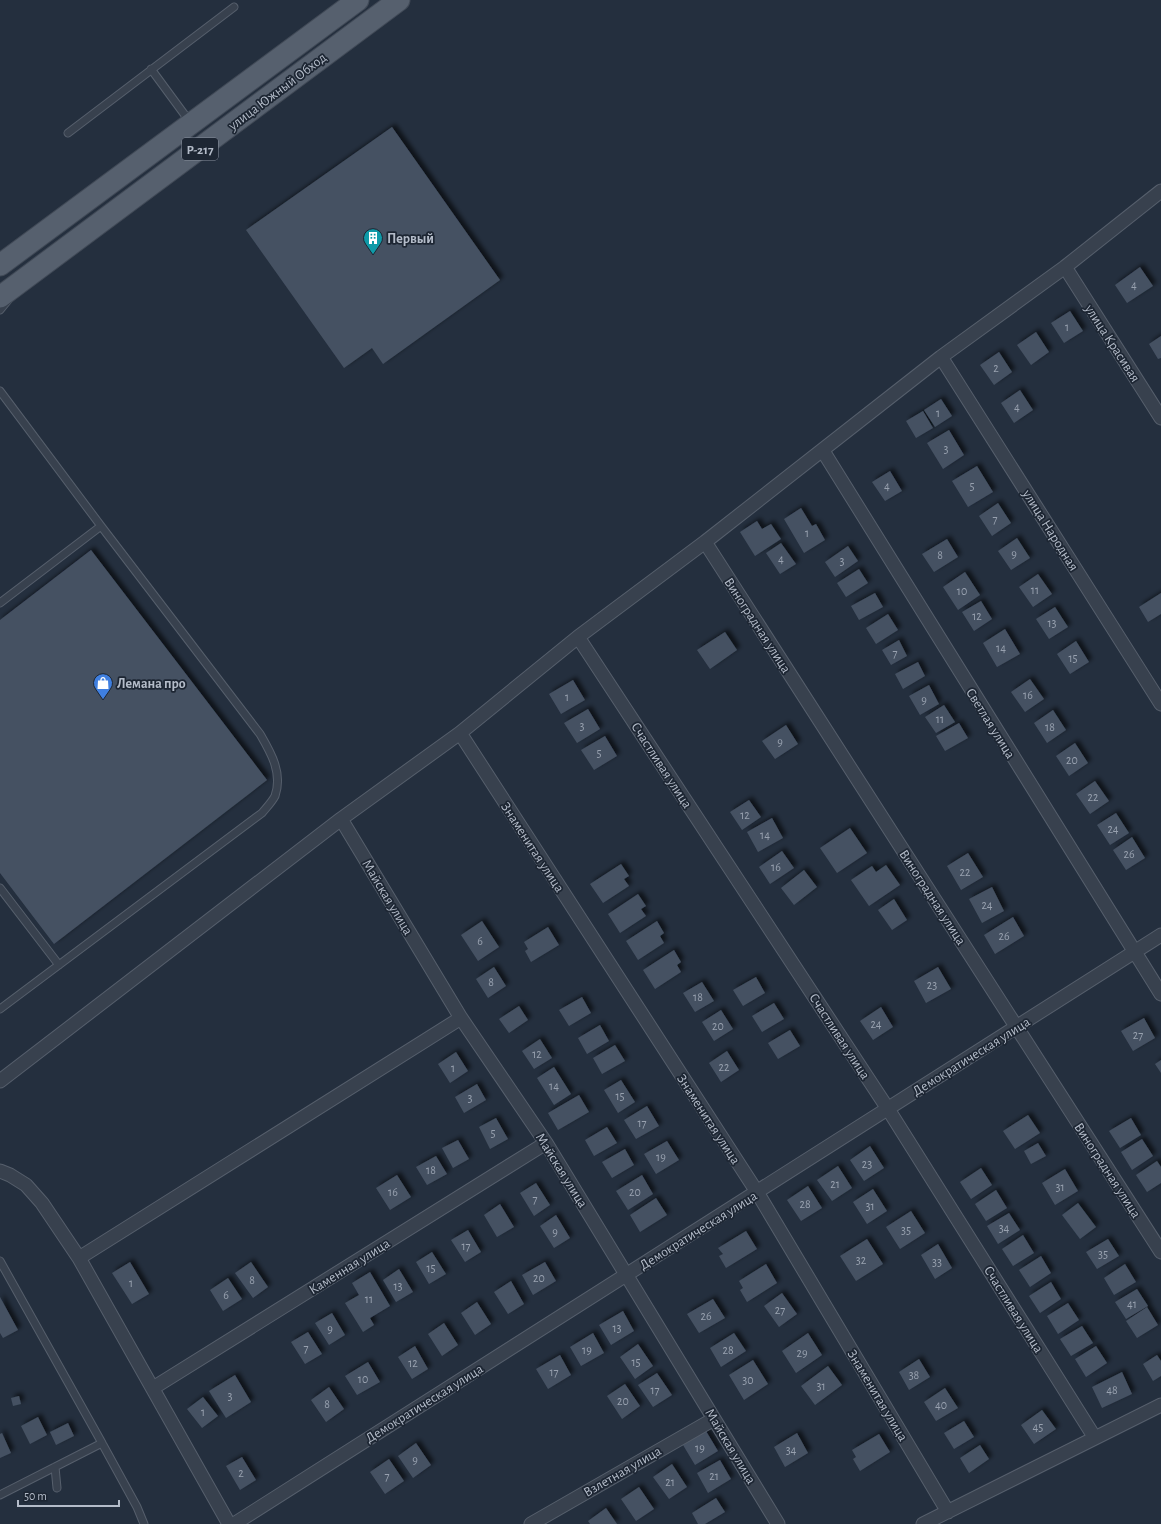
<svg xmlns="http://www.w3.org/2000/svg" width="1161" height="1524" viewBox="0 0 1161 1524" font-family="'Alegreya Sans',sans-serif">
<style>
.building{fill:#455162;filter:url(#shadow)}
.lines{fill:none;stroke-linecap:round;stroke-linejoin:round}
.service-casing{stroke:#565f6c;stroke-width:9}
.minor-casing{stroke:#565f6c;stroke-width:15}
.primary-casing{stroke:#414a57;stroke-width:23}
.service{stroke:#38414e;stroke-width:7}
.minor{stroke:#38414e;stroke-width:13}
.primary{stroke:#56606e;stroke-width:21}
.labels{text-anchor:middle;stroke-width:3.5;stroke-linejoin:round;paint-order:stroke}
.number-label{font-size:12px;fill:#98a1af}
.shield{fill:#1d2633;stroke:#878f9c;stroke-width:1}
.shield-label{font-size:13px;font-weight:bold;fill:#b4bcc9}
.street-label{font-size:14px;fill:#b4bcc9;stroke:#1d2633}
.poi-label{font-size:14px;font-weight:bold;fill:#b4bcc9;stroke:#1d2633;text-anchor:start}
</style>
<defs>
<filter id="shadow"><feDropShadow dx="3.5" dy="-3.5" stdDeviation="2" flood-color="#0009"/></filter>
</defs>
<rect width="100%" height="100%" fill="#242f3e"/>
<!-- building -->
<path class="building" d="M392 127 500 280 383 364 372 348 344 368 246 230Z
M1140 267 1153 286 1127 303 1115 285Z
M1070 311 1083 331 1064 343 1051 323Z
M1036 332 1049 352 1031 365 1017 345Z
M1161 336V358L1158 359 1149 344Z
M999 352 1012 372 994 385 980 365Z
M1020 390 1033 410 1014 423 1001 403Z
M941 399 952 416 935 427 924 410Z
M923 411 933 428 916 438 906 421Z
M949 430 964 455 943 469 927 443Z
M977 466 993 492 968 507 952 481Z
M890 471 902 491 885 501 872 482Z
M998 503 1011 523 992 536 979 516Z
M801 508 812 526 816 524 825 540 804 553 784 519Z
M757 521 762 529 771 524 781 539 755 556 740 532Z
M1017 538 1030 558 1011 570 998 551Z
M947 539 958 557 934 572 922 554Z
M781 543 796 564 780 574 766 553Z
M848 546 858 561 835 577 825 562Z
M91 550 267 780 54 944 0 873V620Z
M859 569 868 583 846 597 837 583Z
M965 572 980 595 958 610 943 587Z
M1038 574 1052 594 1033 607 1019 587Z
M875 593 883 607 859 620 851 606Z
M1161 593V614L1148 622 1139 607Z
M981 601 992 619 974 631 962 612Z
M1055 607 1068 627 1049 639 1036 619Z
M888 614 898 630 876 644 866 628Z
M1005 629 1020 654 997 667 983 643Z
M725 632 737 650 710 669 697 650Z
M899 640 907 656 891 665 882 650Z
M1076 641 1089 662 1070 674 1057 654Z
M918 662 925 676 903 689 895 674Z
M1030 679 1044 699 1025 712 1011 692Z
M573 680 585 700 561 714 549 694Z
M929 685 939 704 920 715 909 696Z
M944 705 955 722 936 733 925 717Z
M588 709 600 729 577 743 564 723Z
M1053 710 1066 730 1047 743 1034 723Z
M959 723 968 738 945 751 936 736Z
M786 725 798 744 775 759 762 741Z
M605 736 617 756 594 770 581 750Z
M1075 743 1088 763 1069 776 1056 756Z
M1095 781 1109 801 1090 814 1076 794Z
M749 800 761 817 742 830 730 812Z
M1116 813 1129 833 1110 845 1097 825Z
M772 818 783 838 758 852 747 832Z
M850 828 867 853 837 873 820 848Z
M1132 837 1145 858 1126 870 1113 850Z
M782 851 794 868 770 884 759 867Z
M968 853 983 877 961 890 947 866Z
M621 864 629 876 624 879 629 886 603 903 590 884Z
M886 865 900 885 869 906 851 880 872 866 876 872Z
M804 870 817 887 794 905 781 888Z
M992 887 1004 911 982 923 969 899Z
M638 894 646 906 641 909 646 916 620 933 608 914Z
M894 899 907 920 892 930 878 910Z
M1013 917 1024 936 995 954 984 935Z
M482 921 499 947 478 961 461 935Z
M657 921 664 933 660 936 664 943 638 960 626 941Z
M548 927 559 945 531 962 525 951 528 949 524 942Z
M674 950 681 962 677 965 681 972 655 989 643 970Z
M494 967 506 986 488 998 476 979Z
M938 967 951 989 926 1003 914 981Z
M756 977 765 993 743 1006 733 990Z
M702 982 714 1001 695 1012 683 993Z
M582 997 591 1013 569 1026 559 1010Z
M774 1003 784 1019 762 1032 752 1016Z
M519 1006 528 1020 509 1033 499 1019Z
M881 1007 893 1027 873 1040 860 1021Z
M721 1010 733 1029 714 1041 702 1022Z
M1144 1018 1155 1038 1133 1051 1121 1031Z
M600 1025 609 1041 587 1054 578 1038Z
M790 1030 800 1046 778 1059 768 1043Z
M540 1039 552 1058 534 1069 522 1051Z
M615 1045 625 1061 602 1074 593 1058Z
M727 1051 739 1070 721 1082 709 1063Z
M456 1052 468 1071 450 1083 438 1064Z
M1161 1060V1073L1155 1064Z
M554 1067 571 1094 554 1105 537 1078Z
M621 1080 635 1102 618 1113 604 1090Z
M477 1084 486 1100 464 1113 455 1097Z
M579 1095 589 1112 558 1130 548 1113Z
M647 1106 659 1126 636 1139 624 1120Z
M1028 1115 1040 1133 1015 1149 1003 1131Z
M496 1118 508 1139 490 1149 479 1127Z
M1131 1118 1141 1135 1120 1148 1109 1131Z
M607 1127 617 1143 594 1156 585 1140Z
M1142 1139 1153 1156 1132 1170 1121 1152Z
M458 1140 469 1159 453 1168 442 1148Z
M667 1141 679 1160 656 1174 644 1154Z
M1038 1143 1046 1156 1031 1164 1024 1151Z
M870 1146 884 1168 864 1181 850 1160Z
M625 1149 634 1165 612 1178 602 1162Z
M436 1156 447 1174 427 1185 416 1167Z
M1157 1161 1161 1167V1183L1147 1192 1136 1175Z
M838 1166 852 1188 832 1201 817 1180Z
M981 1168 992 1185 971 1199 960 1182Z
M1065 1169 1078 1191 1055 1205 1042 1183Z
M397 1175 411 1197 390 1210 376 1188Z
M642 1175 653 1194 628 1210 616 1191Z
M536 1183 550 1205 534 1216 520 1193Z
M808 1186 822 1208 801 1221 787 1200Z
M873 1189 887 1211 867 1224 853 1202Z
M996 1190 1007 1208 986 1221 975 1204Z
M656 1198 667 1215 640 1232 630 1215Z
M1078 1203 1096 1227 1080 1239 1062 1215Z
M500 1204 514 1227 497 1237 484 1215Z
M911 1211 925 1233 900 1249 886 1227Z
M1009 1213 1020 1230 998 1244 987 1226Z
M556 1215 570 1238 554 1248 540 1226Z
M468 1230 481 1252 465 1262 451 1240Z
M746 1231 757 1249 726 1268 719 1256 723 1254 718 1248Z
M1023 1235 1034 1253 1013 1266 1002 1249Z
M867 1239 883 1264 856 1281 840 1256Z
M1108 1239 1119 1256 1097 1269 1086 1252Z
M938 1244 952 1268 935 1279 921 1255Z
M432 1252 446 1274 429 1284 416 1262Z
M1041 1256 1051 1273 1030 1287 1019 1270Z
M130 1262 149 1294 132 1304 112 1273Z
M251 1262 268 1287 253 1298 235 1273Z
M545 1262 556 1281 533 1295 522 1275Z
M766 1264 777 1283 747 1302 740 1290 743 1288 739 1281Z
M1125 1264 1136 1282 1114 1295 1104 1278Z
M399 1269 413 1292 396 1302 383 1280Z
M370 1272 390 1306 370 1318 374 1325 363 1332 345 1303 359 1295 352 1283Z
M228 1278 242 1299 223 1311 210 1290Z
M511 1281 524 1304 508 1314 494 1292Z
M1051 1282 1061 1299 1040 1313 1029 1296Z
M1137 1289 1148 1306 1126 1319 1115 1302Z
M782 1293 797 1314 779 1327 764 1306Z
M0 1297 18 1330 3 1338 0 1333Z
M713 1299 725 1318 699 1333 687 1314Z
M477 1302 491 1324 475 1335 461 1313Z
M1068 1303 1079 1320 1058 1334 1047 1316Z
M1147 1307 1158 1325 1137 1338 1126 1321Z
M623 1311 634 1331 611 1345 599 1325Z
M332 1313 345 1335 329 1345 315 1323Z
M444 1323 458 1345 442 1356 428 1334Z
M1082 1326 1093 1343 1071 1356 1060 1339Z
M308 1332 322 1354 305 1364 291 1342Z
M593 1333 604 1353 581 1366 570 1347Z
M734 1333 746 1351 721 1367 710 1348Z
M808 1333 822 1355 796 1373 782 1351Z
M638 1344 653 1366 635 1379 620 1357Z
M415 1346 428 1369 412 1379 398 1357Z
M1096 1346 1107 1363 1086 1377 1075 1359Z
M560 1355 571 1375 548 1389 536 1369Z
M1157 1355 1161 1361V1376L1153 1381 1143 1364Z
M919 1359 930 1377 909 1390 899 1372Z
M753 1360 768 1384 744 1400 729 1375Z
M368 1362 380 1382 357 1395 345 1376Z
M828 1366 842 1385 815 1405 801 1386Z
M1122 1372 1132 1394 1102 1408 1092 1387Z
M657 1373 672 1395 653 1407 638 1385Z
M235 1375 251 1402 226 1418 209 1391Z
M625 1384 640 1406 622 1419 607 1396Z
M329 1387 344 1409 326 1422 311 1400Z
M945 1388 958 1408 936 1421 924 1402Z
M19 1396 21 1404 13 1406 11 1398Z
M203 1397 218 1416 202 1428 187 1409Z
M1042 1410 1056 1429 1034 1444 1021 1425Z
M38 1417 47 1435 30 1444 21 1426Z
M964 1421 974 1437 954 1449 944 1433Z
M68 1423 74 1436 56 1445 50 1432Z
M706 1431 718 1451 695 1465 683 1445Z
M2 1433 11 1453 0 1458V1434Z
M797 1433 808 1453 785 1467 774 1447Z
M879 1434 890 1452 860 1471 853 1459 856 1457 852 1450Z
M416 1443 431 1465 413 1478 398 1456Z
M980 1445 989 1459 969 1473 960 1458Z
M242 1457 256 1480 240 1490 226 1466Z
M389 1459 404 1481 385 1494 370 1472Z
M720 1460 731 1479 708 1493 697 1473Z
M672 1464 687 1487 669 1499 653 1477Z
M639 1487 654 1509 636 1521 621 1499Z
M716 1498 725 1512 705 1524H698L692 1513Z
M606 1508 617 1524H590L588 1521Z"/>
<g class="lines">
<!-- service casing -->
<g class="service-casing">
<path id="service" d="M151 69 190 122
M68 133 234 7
M0 310 9 299
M0 391 101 526 260 734C271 753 283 773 275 796 272 802 266 808 262 813L0 1009
M0 603 101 526
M0 888 59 965
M0 1261 102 1443 0 1495
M103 1445 137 1507 144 1524
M55 1467 57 1488"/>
</g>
<!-- minor casing -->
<g class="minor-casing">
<path id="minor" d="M1065 267 1161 418
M941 357 1161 704
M823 451 1161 994
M705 542 1161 1252
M578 637 888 1109 1095 1438
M460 733 757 1192 948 1512
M341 819 461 1018 546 1143 778 1524
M0 1081 341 819 460 733 578 637 705 542 941 357 1065 267 1161 191
M0 1171 10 1175 26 1185 42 1203 79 1258 229 1524
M79 1258 461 1018
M153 1388 546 1143
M234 1524 1161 935
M531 1524 714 1419
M923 1524 1161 1405"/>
</g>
<!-- primary casing -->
<g class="primary-casing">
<path id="primary" d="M0 265 358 0
M0 297 399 0"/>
</g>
<!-- service -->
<use href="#service" class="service"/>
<!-- minor -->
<use href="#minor" class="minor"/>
<!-- primary -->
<use href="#primary" class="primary"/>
</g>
<!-- icons -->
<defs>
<g id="building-pin" transform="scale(1)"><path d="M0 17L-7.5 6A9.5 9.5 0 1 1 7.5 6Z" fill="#0f9aa8" stroke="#1d2633"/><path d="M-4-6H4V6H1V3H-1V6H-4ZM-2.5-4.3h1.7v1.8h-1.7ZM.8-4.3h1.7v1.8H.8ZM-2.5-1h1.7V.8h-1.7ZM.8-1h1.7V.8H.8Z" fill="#fff"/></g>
<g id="shop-pin" transform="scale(1)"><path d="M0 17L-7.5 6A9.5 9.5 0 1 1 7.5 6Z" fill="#3f7fe0" stroke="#1d2633"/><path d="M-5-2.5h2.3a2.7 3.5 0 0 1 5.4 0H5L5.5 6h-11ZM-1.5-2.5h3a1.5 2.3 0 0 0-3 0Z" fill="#fff"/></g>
</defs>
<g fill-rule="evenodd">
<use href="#building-pin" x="373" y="238"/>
<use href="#shop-pin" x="103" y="683"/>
</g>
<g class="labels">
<!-- number labels -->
<g class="number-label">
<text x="1134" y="289">4</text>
<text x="1067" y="331">1</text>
<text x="996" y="372">2</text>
<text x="1017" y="411">4</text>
<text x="938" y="417">1</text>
<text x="946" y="453">3</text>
<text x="887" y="490">4</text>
<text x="972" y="490">5</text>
<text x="995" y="523">7</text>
<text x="807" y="537">1</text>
<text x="1014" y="558">9</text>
<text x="940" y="559">8</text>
<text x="781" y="563">4</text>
<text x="842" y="565">3</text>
<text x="1035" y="594">11</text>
<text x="962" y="595">10</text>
<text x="977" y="620">12</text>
<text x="1052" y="627">13</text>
<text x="1001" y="652">14</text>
<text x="895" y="657">7</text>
<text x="1073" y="662">15</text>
<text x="1028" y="699">16</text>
<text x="567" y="701">1</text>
<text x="924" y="704">9</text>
<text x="940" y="723">11</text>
<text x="582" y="730">3</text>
<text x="1050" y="731">18</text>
<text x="780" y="746">9</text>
<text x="599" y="757">5</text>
<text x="1072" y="764">20</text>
<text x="1093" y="801">22</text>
<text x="745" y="819">12</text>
<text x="1113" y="833">24</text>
<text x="765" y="839">14</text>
<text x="1129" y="858">26</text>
<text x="776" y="871">16</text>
<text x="965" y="876">22</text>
<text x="987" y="909">24</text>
<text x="1004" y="940">26</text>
<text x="480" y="945">6</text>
<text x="491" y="986">8</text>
<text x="932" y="989">23</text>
<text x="698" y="1001">18</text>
<text x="876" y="1028">24</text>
<text x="718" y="1030">20</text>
<text x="1138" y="1039">27</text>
<text x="537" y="1058">12</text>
<text x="724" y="1071">22</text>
<text x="453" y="1072">1</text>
<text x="554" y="1090">14</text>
<text x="620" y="1100">15</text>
<text x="470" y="1102">3</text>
<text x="642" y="1127">17</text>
<text x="493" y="1137">5</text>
<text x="661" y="1161">19</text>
<text x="867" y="1168">23</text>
<text x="431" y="1174">18</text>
<text x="835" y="1188">21</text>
<text x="1060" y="1191">31</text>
<text x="393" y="1196">16</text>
<text x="635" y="1196">20</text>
<text x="535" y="1203">7</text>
<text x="805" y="1208">28</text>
<text x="870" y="1210">31</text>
<text x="1004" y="1232">34</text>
<text x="906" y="1234">35</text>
<text x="555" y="1236">9</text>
<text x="466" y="1250">17</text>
<text x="1103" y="1258">35</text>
<text x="861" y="1264">32</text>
<text x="937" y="1266">33</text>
<text x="431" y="1272">15</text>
<text x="539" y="1282">20</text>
<text x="252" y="1284">8</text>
<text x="131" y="1287">1</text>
<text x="398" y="1290">13</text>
<text x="226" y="1299">6</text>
<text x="369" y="1303">11</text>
<text x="1132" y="1308">41</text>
<text x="780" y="1314">27</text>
<text x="706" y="1320">26</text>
<text x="617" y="1332">13</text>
<text x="330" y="1333">9</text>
<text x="306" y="1352">7</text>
<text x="587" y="1354">19</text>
<text x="728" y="1354">28</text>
<text x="802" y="1357">29</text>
<text x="636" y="1366">15</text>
<text x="413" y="1367">12</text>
<text x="554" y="1376">17</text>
<text x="914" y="1379">38</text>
<text x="363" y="1383">10</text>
<text x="748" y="1384">30</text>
<text x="821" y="1390">31</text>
<text x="655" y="1394">17</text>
<text x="1112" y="1394">48</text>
<text x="230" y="1400">3</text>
<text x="623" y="1405">20</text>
<text x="327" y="1408">8</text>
<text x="941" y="1409">40</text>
<text x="203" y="1416">1</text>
<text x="1038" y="1431">45</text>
<text x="700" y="1452">19</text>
<text x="791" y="1454">34</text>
<text x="415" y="1464">9</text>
<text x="241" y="1477">2</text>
<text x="387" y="1480">7</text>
<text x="714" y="1480">21</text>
<text x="670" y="1486">21</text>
</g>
<!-- shield labels -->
<rect class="shield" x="182" y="138" width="36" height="22" rx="3"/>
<g class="shield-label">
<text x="200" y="154">Р-217</text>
</g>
<!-- street labels -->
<g class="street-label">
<text transform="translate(277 91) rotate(-37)" y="5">улица Южный Обход</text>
<text transform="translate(1113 343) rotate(57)" y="5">улица Красивая</text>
<text transform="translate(1051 530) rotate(58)" y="5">улица Народная</text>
<text transform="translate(758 625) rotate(57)" y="5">Виноградная улица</text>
<text transform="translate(991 723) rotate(58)" y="5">Светлая улица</text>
<text transform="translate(662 765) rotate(57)" y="5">Счастливая улица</text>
<text transform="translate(533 847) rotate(57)" y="5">Знаменитая улица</text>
<text transform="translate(388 897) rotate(59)" y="5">Майская улица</text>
<text transform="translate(933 897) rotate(57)" y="5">Виноградная улица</text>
<text transform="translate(840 1036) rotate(57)" y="5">Счастливая улица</text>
<text transform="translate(971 1056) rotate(-32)" y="5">Демократическая улица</text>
<text transform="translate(709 1119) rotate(57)" y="5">Знаменитая улица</text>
<text transform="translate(562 1170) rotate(58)" y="5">Майская улица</text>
<text transform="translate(1108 1170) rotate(57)" y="5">Виноградная улица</text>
<text transform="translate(698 1230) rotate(-32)" y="5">Демократическая улица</text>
<text transform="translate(349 1266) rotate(-32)" y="5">Каменная улица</text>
<text transform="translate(1014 1309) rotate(58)" y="5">Счастливая улица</text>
<text transform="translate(878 1395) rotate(59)" y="5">Знаменитая улица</text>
<text transform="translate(424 1403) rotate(-32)" y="5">Демократическая улица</text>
<text transform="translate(731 1446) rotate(59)" y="5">Майская улица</text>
<text transform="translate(622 1471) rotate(-30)" y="5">Взлетная улица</text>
</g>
<!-- poi labels -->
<g class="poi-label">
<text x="387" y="243">Первый</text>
<text x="117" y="688">Лемана про</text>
</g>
</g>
<!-- scale -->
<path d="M18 1500v6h101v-6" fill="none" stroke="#b4bcc9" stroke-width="2"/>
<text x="24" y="1500" font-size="12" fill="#b4bcc9" stroke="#1d2633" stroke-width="3" paint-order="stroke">50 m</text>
</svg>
